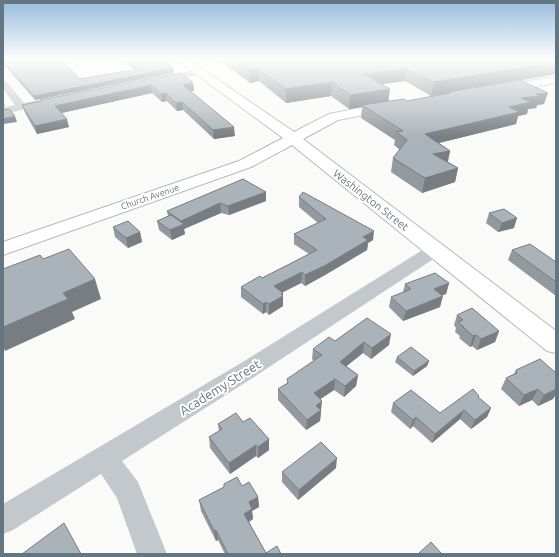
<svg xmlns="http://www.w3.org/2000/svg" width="559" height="557" viewBox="0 0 559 557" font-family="Ubuntu,sans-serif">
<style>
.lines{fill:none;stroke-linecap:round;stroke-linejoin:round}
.major-casing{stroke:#b5babe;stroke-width:2}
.minor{fill:#c3c8cc;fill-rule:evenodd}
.major{fill:#fff;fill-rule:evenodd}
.wall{fill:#929a9f;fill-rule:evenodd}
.shaded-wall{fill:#777d82}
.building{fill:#aab3b9;stroke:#777d82}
.labels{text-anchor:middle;stroke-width:4;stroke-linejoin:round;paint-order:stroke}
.far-street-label{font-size:9px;fill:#657683;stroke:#fff}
.street-label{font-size:11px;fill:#657683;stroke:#fff}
.near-street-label{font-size:13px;fill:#657683;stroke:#fff}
</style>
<rect width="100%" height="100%" fill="#fafaf8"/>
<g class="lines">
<!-- major casing -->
<g class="major-casing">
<path id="major" d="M177 60H189L294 132 329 114 390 102 394 103 396 106 394 109 338 120 303 139 556 331V353L547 351 292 145 251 167 3 255V242L239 161 283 138Z
M556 77V83L502 93 496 89 502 85Z"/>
</g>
<!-- minor -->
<path class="minor" d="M200 69 203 70V74L161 83 156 80 161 77Z
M3 80 6 81 24 103 45 99 50 102 49 104 3 114V108L15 105 3 89Z
M435 245 441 246 443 250 441 254 257 375 122 461 138 482 167 554H137L117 498 101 474 13 530 3 534V504L241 363 429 246Z"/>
<!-- major -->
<use href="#major" class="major"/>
</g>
<!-- wall -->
<path class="wall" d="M3 60H65L62 61 80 79 134 70 122 60H163L174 73 35 100 3 64Z
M219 60H556V74L521 80 544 104 537 105 536 108 528 109 527 114 518 116 516 124 439 143 450 151 448 162 458 168 455 182 422 193 391 172 393 158 400 150 394 145 395 140 361 118 362 107 349 109 331 96 286 103 259 81 250 83ZM405 81 431 96 448 93 407 101H389L382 84Z
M181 73 193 83 194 91H190L235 136 214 139 183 110 177 111 167 101 162 102 152 93 61 113 69 127 37 134 25 113 22 105 40 101V100Z
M266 192V201L229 215 221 213 184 229 185 234 172 240 159 230 157 221 168 216 167 211Z
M299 197 373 240 368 243 367 250 325 275 305 286 301 283 282 292 283 306 269 315 266 312 263 314 241 297V287L262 278 309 254 294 244V234L318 223 299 207Z
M489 213 514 228 498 232 486 223Z
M113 227 140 232 142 242 128 248 115 237Z
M512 250 556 262V296L508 260Z
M449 283 446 294 442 295 440 307 403 321 389 307 391 297 403 292 405 284Z
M457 315 499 331 495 342 477 350 472 346 470 347 459 338 460 336 455 332 456 328 454 325Z
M367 318 389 345 371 359 363 353 346 366 358 375 356 386 344 397 334 390 320 399 321 412V413L320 421 306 430 278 400V389L287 383 314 361 312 359 313 349 335 341Z
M397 357 429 361 427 366 413 376 395 362Z
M516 370 554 397 553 399 538 406 532 400 519 406 501 389 506 378 514 374Z
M479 396V398L491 408 487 417 471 429 460 419 432 443 413 426 410 429 391 412 393 403 440 413Z
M243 422 269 439V450L258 458 256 456 230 474 210 448 209 437 219 431 218 424Z
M336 468 298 500 282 482V472Z
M224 484 242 486 258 497 259 507 252 511 253 519 249 522 266 553 281 554H225L218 540 216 541 201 511 199 500 224 487Z"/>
<!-- shaded-wall -->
<path class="shaded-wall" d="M556 62V74L450 93 448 92V93L431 96 434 82Z
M173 68 174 73 35 100 34 96Z
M258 69 259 81 250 83 249 70Z
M406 69 405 81 362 87 364 74Z
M332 82 331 96 286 103V89Z
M193 83 194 91 184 92 183 85Z
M151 85 152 93 57 114 55 106Z
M390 89 388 103 362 105V107L349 109 350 95Z
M166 93 167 101 162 102 161 94Z
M548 93 544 104 537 105 536 108 528 109 527 114 518 116 516 124 422 147 425 134 509 107 521 98 536 94Z
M3 101 5 106 3 107Z
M182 102 183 110 177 111 176 103Z
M15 116 17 122 3 124V119Z
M67 119 69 127 37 134 35 126Z
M234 127 235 136 214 139 213 130Z
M450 151 447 164 433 154Z
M458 168 455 182 422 193 425 178Z
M266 192V201L229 215 228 206Z
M220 203 221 213 184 229 185 234 172 240 170 230 182 225 181 221Z
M517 218 514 228 498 232 502 223Z
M374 231 373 240 368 243 367 250 325 275 305 286V275L363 237Z
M140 232 142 242 128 248 126 238Z
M302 272 301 283 274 297V286Z
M95 279 101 299 72 312 75 319 5 351 3 346V327L63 293Z
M449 283 446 294 431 299 434 289Z
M283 293V306L269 315V304Z
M443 296 440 307 403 321 406 311Z
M266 302V312L263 314V304Z
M499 331 495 342 477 350 481 339Z
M391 334 389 345 371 359 372 348Z
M476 335 472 346 470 347 473 336Z
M364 342 363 353 338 373 340 362Z
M429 361 427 366 413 376 414 371Z
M358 375 356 386 344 397 345 386Z
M335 379 334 390 313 404 314 393Z
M538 389 532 400 519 406 524 395Z
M556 389V396L554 397 553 399 538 406 544 395Z
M322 401 320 421 306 430 307 420 316 406Z
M491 408 487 417 471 429 475 420Z
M464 410 460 419 432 443 435 434Z
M416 417 413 426 410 429 413 420Z
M269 439V450L258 458V447Z
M256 445V456L230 474 229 463Z
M337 458 336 468 298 500 299 490Z
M258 497 259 507 252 511 253 519 245 524 244 514 249 502Z
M216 530 218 540 216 541 214 531Z"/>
<!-- building -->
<path class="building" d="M3 60H61L80 79 138 69 126 60H163L173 68 34 96 3 61Z
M235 60H556V62L434 82 406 69 364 74 390 89 350 95 332 82 286 89 258 69 249 70Z
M181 73 193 83 183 85 234 127 213 130 182 102 176 103 166 93 161 94 151 85 55 106 67 119 35 126 22 105 41 101 40 100Z
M520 80 548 93 536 94 540 96 521 98 531 102 509 107 520 112 425 134 450 151 433 154 458 168 425 178 393 158 407 140 396 132 403 131 362 105 404 99 407 101 450 93 448 92Z
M9 109 15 116 3 119V110Z
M243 179 266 192 228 206 220 203 181 221 167 211Z
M303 192 374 231 363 237 368 240 326 265 305 275 302 272 274 286 283 293 281 294 283 296 269 304 266 302 263 304 241 287 260 276 262 278 317 250 294 234 326 219 299 197Z
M504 209 517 218 502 223 489 213Z
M171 215 184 224 170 230 157 221Z
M128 221 140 232 126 238 113 227Z
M530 244 556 262V282L512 250Z
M69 249 95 279 63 293 68 299 3 327V269L40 255 43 259Z
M435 273 449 283 434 289 443 296 406 311 391 297 411 289 405 284Z
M472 308 499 331 481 339 476 335 473 336 463 327H464L458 322 463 320 457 315Z
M367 318 391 334 372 348 364 342 340 362 358 375 345 386 335 379 314 393 322 401 316 406 321 410 307 420 278 389 288 383 287 379 322 355 313 349 329 337 335 341Z
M411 347 429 361 414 371 397 357Z
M540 359 556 373V389L544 395 538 389 524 395 506 378 517 373 516 370Z
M473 389 479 396 478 397 491 408 475 420 464 410 435 434 416 417 413 420 393 403 411 390 440 413Z
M236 413 243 422 250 418 269 439 258 447 256 445 229 463 209 437 222 429 218 424Z
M321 442 337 458 299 490 282 472Z
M237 477 242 486 249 482 258 497 249 502 252 509 244 514 266 553 277 546 281 554H228L216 530 214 531 199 500 224 487V484Z
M64 523 81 554H22Z
M431 542 442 554H418Z"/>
<!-- sky -->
<linearGradient id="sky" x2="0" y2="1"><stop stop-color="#96bcdc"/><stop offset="0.43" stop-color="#fdfdfc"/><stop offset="1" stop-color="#fdfdfc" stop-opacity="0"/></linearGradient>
<rect width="559" height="138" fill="url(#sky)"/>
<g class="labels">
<!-- far-street labels -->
<g class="far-street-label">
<text transform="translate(150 197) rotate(-19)" y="3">Church Avenue</text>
</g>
<!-- street labels -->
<g class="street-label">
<text transform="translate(371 200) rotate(38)" y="4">Washington Street</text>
</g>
<!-- near-street labels -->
<g class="near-street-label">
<text transform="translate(220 387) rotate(-32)" y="5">Academy Street</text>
</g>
</g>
<!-- border -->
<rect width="559" height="557" fill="none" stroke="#657683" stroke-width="8"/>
</svg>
